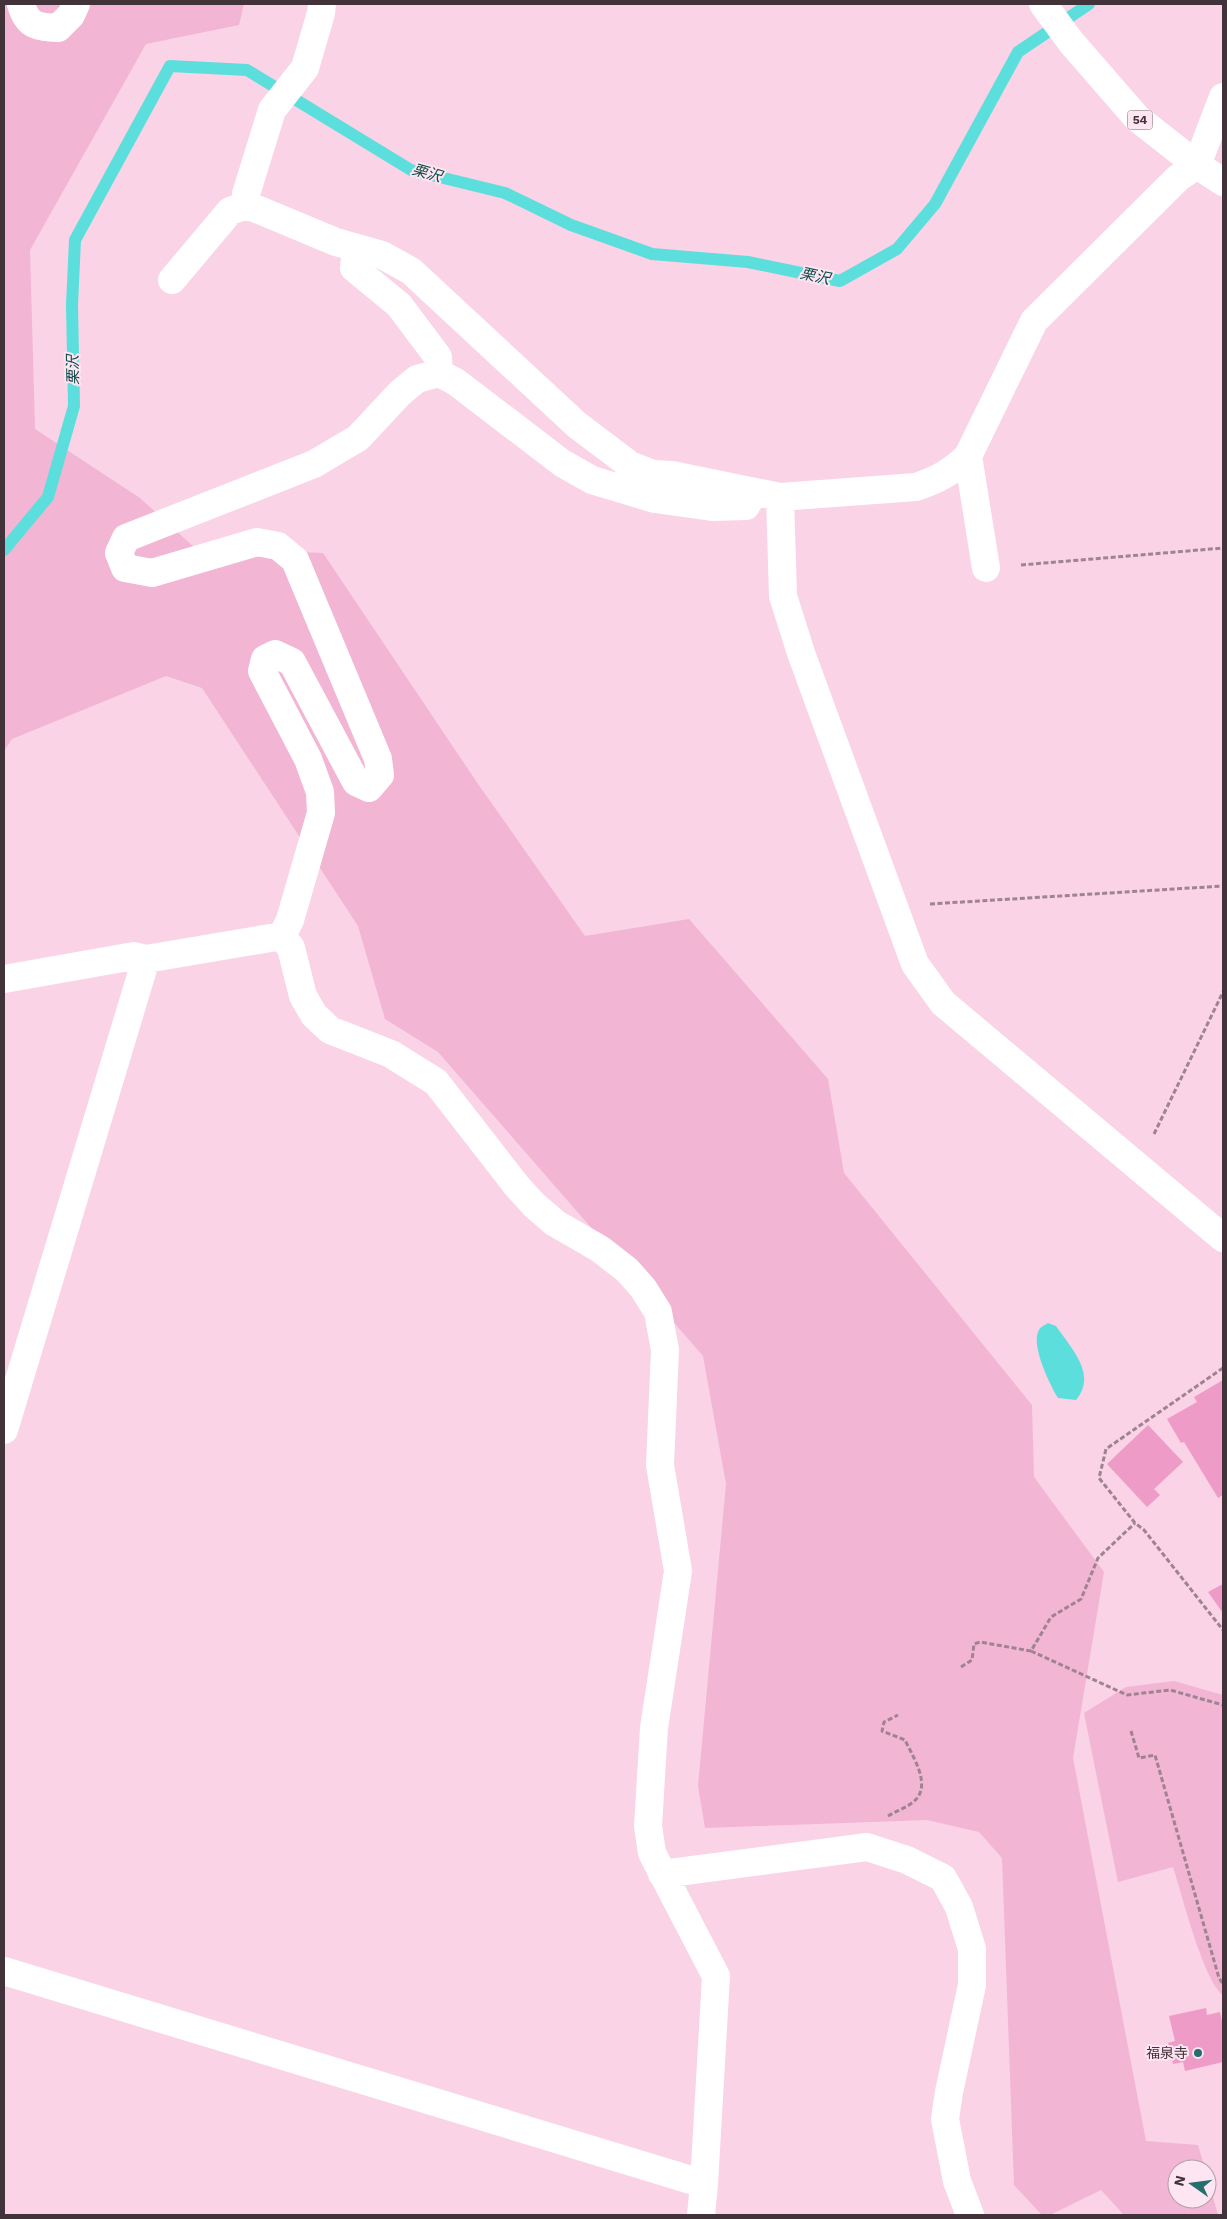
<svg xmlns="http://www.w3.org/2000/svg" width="1227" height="2219" viewBox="0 0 1227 2219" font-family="'Work Sans','Noto Sans JP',sans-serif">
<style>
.green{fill:#f2b5d4}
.water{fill:#5cdfdc}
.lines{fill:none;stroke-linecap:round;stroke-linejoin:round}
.stream{stroke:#5cdfdc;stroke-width:12}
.building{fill:#ef9bc7}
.path{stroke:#9f8391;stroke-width:3;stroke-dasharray:5 2.5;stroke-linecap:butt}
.minor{stroke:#fff;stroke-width:28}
.primary{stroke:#fff;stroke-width:28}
.poi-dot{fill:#246f6d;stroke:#fde5f1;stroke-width:2}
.labels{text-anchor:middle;stroke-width:4;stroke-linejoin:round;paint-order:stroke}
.shield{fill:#fde5f1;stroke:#7a6871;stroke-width:1}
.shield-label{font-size:12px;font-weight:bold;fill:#42323a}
.poi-label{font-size:14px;fill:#42323a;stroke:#fde5f1;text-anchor:end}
.water-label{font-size:15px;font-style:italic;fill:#114b4a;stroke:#fde5f1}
</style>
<rect width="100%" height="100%" fill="#fad3e6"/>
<!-- green -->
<path class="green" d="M4 4H244L239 25 146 44 30 250 35 429 140 498 195 548 323 553 476 781 585 936 689 919 828 1079 844 1173 1032 1405 1034 1477 1104 1572 1073 1758 1146 2141 1198 2145 1205 2169H1177V2199H1207V2176L1218 2215H1124L1101 2190 1050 2215H1042L1014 2185 1002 1858 979 1832 927 1820 705 1828 698 1786 726 1484 703 1356 438 1052 385 1019 358 926 202 688 166 676 12 739 4 751Z
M1174 1681 1223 1695V1995C1203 1980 1182 1894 1173 1867L1118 1882 1084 1713 1126 1687Z"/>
<!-- water -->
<path class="water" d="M1048 1323 1056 1326C1071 1348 1098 1375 1076 1400L1058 1398C1050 1385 1030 1344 1039 1330 1040 1327 1045 1325 1048 1323Z"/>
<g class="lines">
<!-- stream -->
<path class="stream" d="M4 550 48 497 74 406 72 305 75 240 170 66 247 70 411 170 505 193 571 225 652 254 748 262 840 281 897 249 935 204 1018 52 1089 4"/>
</g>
<!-- building -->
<path class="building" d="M1223 1380V1495L1218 1498 1184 1442 1181 1443 1167 1419 1197 1402 1194 1397Z
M1148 1425 1183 1462 1154 1489 1160 1495 1147 1507 1107 1464Z
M1223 1584V1613L1208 1592Z
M1206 2008 1207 2015 1220 2012 1223 2026V2062L1185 2071 1183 2062 1173 2064 1168 2043 1175 2041 1169 2016Z"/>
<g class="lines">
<!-- path -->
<path class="path" d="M1021 565 1223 548
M930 904 1223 886
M1154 1134 1223 992
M1223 1368 1106 1449 1099 1478 1135 1523 1144 1530 1223 1630
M1031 1651 1127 1695 1170 1690 1223 1705
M961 1667 972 1660 974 1644 980 1642 1031 1651 1051 1617 1081 1599 1098 1558 1135 1523
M1131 1731 1139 1758 1155 1755 1219 1978 1223 1984
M888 1816C896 1811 906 1808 913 1802 933 1787 913 1757 905 1740L882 1731 884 1722 898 1715"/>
<!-- minor -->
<path class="minor" d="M21 4C27 26 37 27 58 28L71 15 76 4
M247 205 246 194 272 110 305 68 321 13 322 4
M356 248 354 268 399 305 438 357 439 373
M172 280 230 211 247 205 336 242 382 255 411 271 577 425 630 465 653 474 672 475 780 497 916 487C937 480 952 472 968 456L1034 321 1178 178 1197 165 1223 97
M968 456 986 568
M780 497 783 596 801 653 915 964 943 1003 1223 1238
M282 936 291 948 303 996 314 1015 330 1030 391 1054 436 1082 516 1185 534 1205 555 1223 600 1249 627 1270 643 1288 658 1312 665 1350 660 1465 678 1571 654 1728 648 1826 652 1853 716 1976 704 2184
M4 979 134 956 146 959 282 936 290 920 321 813 320 792 308 759 262 671 265 659 275 654 292 662 356 782 369 788 380 775 378 759 295 560 278 546 257 542 152 573 125 568 119 553 126 538 314 464 358 438 400 393 417 379 439 373 456 382 562 463 592 480 655 499 712 507 746 506 754 492
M4 1430 146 959
M662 1874 867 1847 907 1860 943 1878 959 1907 972 1949V1985L949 2092 945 2119 957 2181 970 2215
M4 1971 704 2184 701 2215"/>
<!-- primary -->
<path class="primary" d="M1043 4 1071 42 1137 118 1197 165 1223 182"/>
</g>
<!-- markers -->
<circle class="poi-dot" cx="1198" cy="2053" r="5"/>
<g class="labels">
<!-- shield labels -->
<rect class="shield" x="1127.5" y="110.5" width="25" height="19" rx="4"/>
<g class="shield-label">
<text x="1140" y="124">54</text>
</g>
<!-- poi labels -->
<g class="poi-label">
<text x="1188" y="2058">福泉寺</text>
</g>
<!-- water labels -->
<g class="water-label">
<text transform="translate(427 173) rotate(16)" y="5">栗沢</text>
<text transform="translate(815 276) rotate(12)" y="5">栗沢</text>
<text transform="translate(73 370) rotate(-91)" y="5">栗沢</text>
</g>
</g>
<!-- border -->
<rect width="1227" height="2219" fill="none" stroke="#42323a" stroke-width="10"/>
<!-- north arrow -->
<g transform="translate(1192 2184) rotate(284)"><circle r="24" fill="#fde5f1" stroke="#b29da8"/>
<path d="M0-4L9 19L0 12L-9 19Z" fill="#246f6d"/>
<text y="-8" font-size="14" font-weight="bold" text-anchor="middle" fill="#42323a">N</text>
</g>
</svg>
